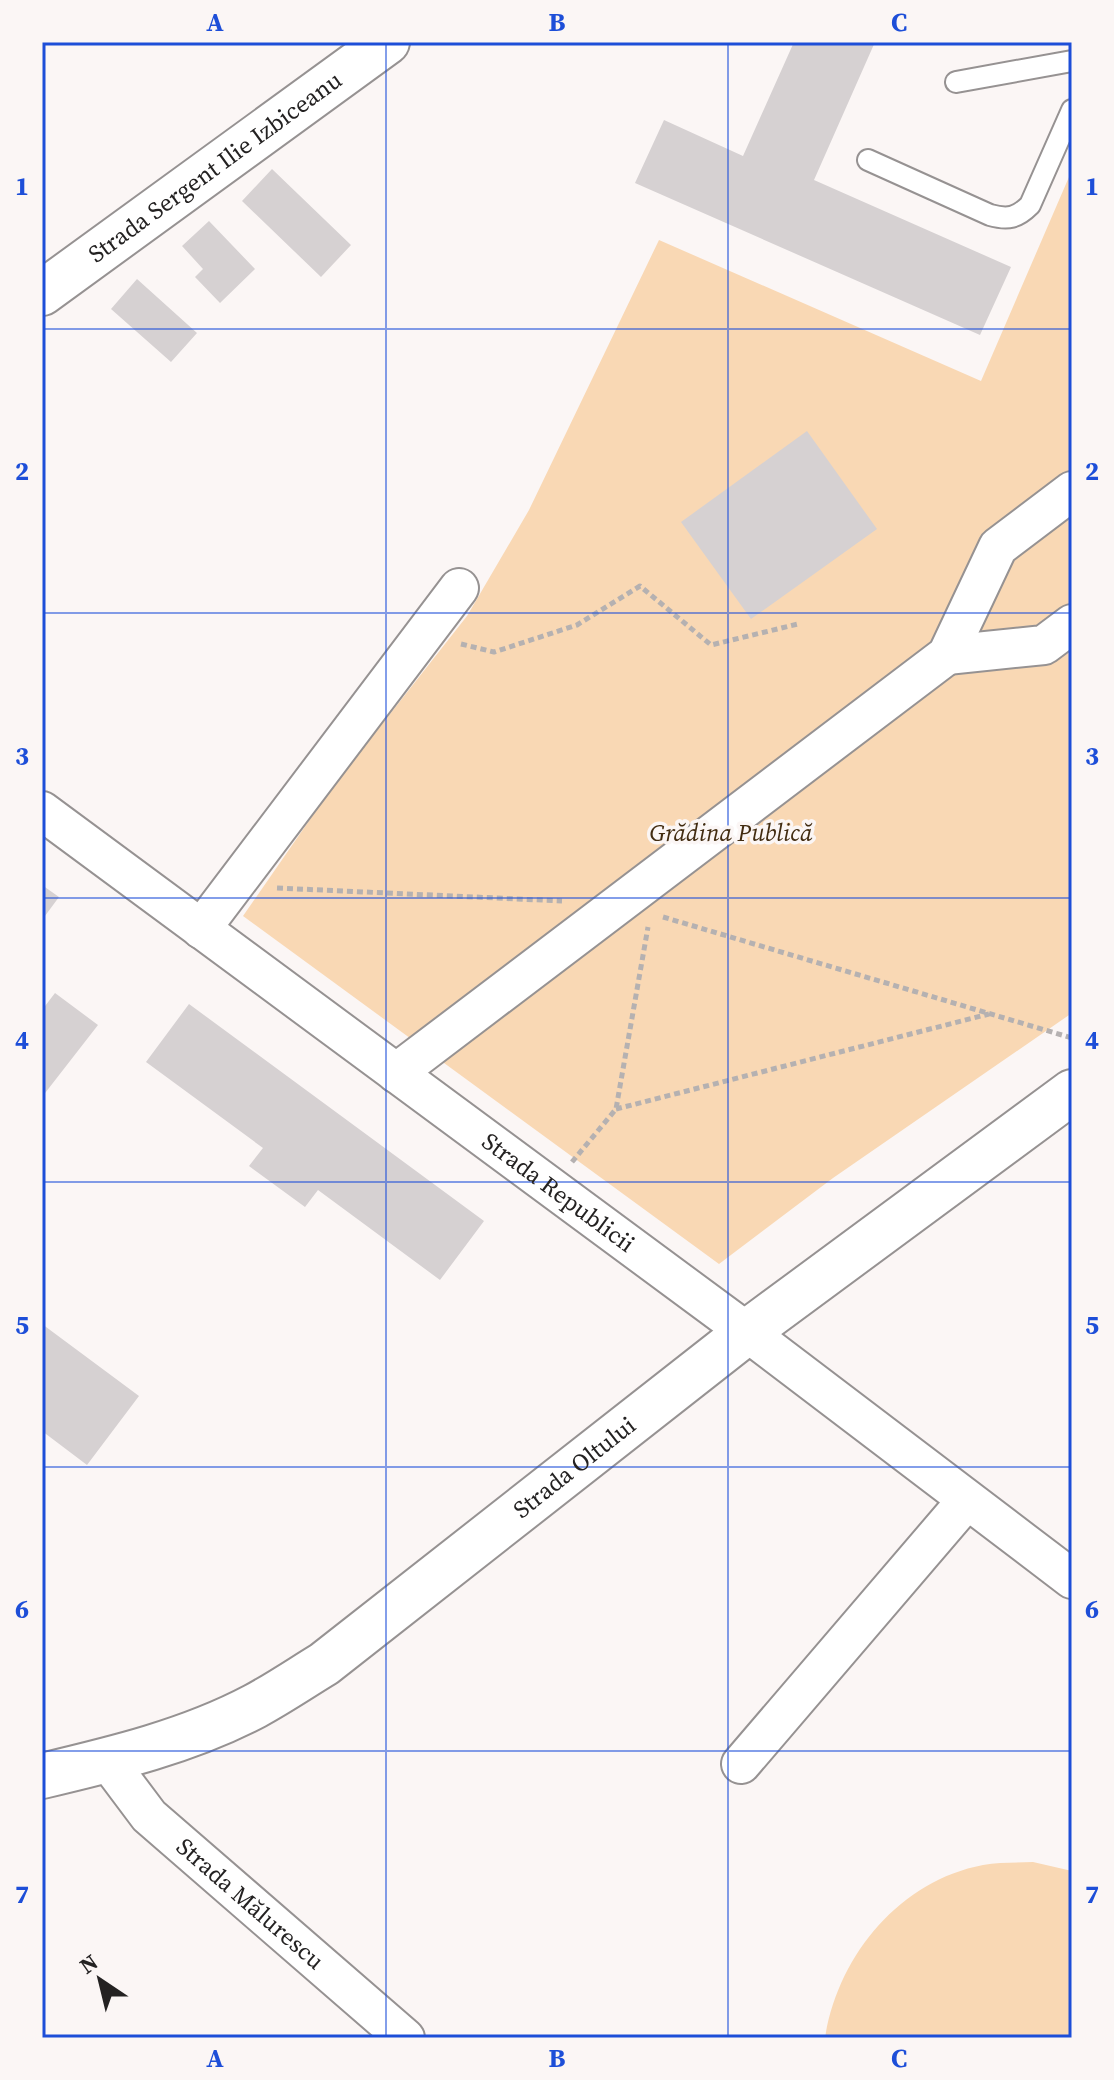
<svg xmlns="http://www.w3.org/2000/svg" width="1114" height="2080" viewBox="0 0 1114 2080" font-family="'Source Serif 4',serif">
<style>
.green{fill:#f9d8b4}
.building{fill:#d6d1d2}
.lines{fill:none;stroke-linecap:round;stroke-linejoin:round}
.lane-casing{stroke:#969292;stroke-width:24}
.street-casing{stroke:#969292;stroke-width:42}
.secondary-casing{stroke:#969292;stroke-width:48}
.path{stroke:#b5b1b1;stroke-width:5;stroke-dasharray:6 4;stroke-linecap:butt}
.lane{stroke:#fff;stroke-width:20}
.street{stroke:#fff;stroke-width:38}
.secondary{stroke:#fff;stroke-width:44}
.grid{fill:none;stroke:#1d4ed8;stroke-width:2;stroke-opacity:0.55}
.labels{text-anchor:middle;stroke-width:7;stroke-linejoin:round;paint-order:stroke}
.street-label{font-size:24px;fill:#242222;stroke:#fbf6f5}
.park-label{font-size:24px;font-style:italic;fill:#422c11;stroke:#fbf6f5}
.neatline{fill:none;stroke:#1d4ed8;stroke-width:3}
.grid-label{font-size:26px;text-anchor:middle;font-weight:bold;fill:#1d4ed8}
</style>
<rect width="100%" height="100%" fill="#fbf6f5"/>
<!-- green -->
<path class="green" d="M1072 170V1013L833 1178 719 1264 243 916 331 789 467 616 529 510 659 240 981 381Z
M1033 1862 1072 1871V2038H825C838 1956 899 1881 983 1865 999 1862 1017 1863 1033 1862Z"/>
<!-- building -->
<path class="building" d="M794 42H875L814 180 1011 267 980 335 635 183 664 120 743 156Z
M272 169 351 245 321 277 242 201Z
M209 221 255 269 220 303 195 277 203 269 182 246Z
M137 279 197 333 171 362 111 309Z
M807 431 877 529 751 619 681 522Z
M42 885 59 897 42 920Z
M55 993 98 1025 42 1097V1010Z
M189 1004 484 1221 440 1280 318 1190 305 1207 249 1166 263 1148 146 1062Z
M42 1324 139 1396 87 1465 42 1431Z"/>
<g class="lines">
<!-- lane casing -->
<g class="lane-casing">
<path id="lane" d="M956 82 1072 61
M868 160 990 215C1008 220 1017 218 1030 205L1072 110"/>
</g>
<!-- street casing -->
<g class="street-casing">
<g id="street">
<path d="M947 655 1044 645 1072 624"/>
<path id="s1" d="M42 811 747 1332 1072 1579"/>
<path d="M201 929 459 588"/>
<path d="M396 1073 947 655 998 547 1072 491"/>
<path id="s2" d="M107 1760 149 1816 405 2038"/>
<path d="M741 1764 967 1500"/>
</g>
</g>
<!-- secondary casing -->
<g class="secondary-casing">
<g id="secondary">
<path id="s3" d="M42 293 387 42"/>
<path id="s4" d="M42 1776C114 1759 189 1741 255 1706 279 1693 301 1678 324 1664L747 1332 1072 1092"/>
</g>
</g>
<!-- path -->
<path class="path" d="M461 644 494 652 577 625 640 586 711 645 798 624
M277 888 562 901
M663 917 1072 1038
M616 1109 989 1014
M572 1162 616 1109 648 927"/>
<!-- lane -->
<use href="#lane" class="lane"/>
<!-- street -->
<use href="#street" class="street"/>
<!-- secondary -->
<use href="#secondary" class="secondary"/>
</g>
<!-- grid -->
<path class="grid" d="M386 42V2038M728 42V2038M42 329H1072M42 613H1072M42 898H1072M42 1182H1072M42 1467H1072M42 1751H1072"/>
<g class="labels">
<!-- street labels -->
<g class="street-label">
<text dy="8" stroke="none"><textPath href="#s3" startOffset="214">Strada Sergent Ilie Izbiceanu</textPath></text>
<text dy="8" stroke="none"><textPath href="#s1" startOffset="642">Strada Republicii</textPath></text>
<text dy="8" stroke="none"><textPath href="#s4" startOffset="624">Strada Oltului</textPath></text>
<text dy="8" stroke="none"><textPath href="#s2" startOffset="204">Strada Mălurescu</textPath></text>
</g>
<!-- park labels -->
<g class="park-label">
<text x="731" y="841">Grădina Publică</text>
</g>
</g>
<!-- border -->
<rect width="1114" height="2080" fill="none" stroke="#fbf6f5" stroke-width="88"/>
<!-- north arrow -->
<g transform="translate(100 1980) rotate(325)" stroke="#fbf6f5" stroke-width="6" paint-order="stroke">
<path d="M0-6L14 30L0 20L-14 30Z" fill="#242222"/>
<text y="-12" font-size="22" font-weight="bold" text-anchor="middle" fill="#242222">N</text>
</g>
<rect x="44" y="44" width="1026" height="1992" class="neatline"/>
<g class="grid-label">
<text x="215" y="31">A</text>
<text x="557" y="31">B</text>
<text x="899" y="31">C</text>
<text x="22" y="195">1</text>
<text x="1092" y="195">1</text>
<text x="22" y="480">2</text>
<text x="1092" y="480">2</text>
<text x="22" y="765">3</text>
<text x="1092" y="765">3</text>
<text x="22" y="1049">4</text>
<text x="1092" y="1049">4</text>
<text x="22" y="1334">5</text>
<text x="1092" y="1334">5</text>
<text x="22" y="1618">6</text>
<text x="1092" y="1618">6</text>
<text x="22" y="1903">7</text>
<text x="1092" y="1903">7</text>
<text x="215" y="2067">A</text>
<text x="557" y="2067">B</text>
<text x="899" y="2067">C</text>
</g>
</svg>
